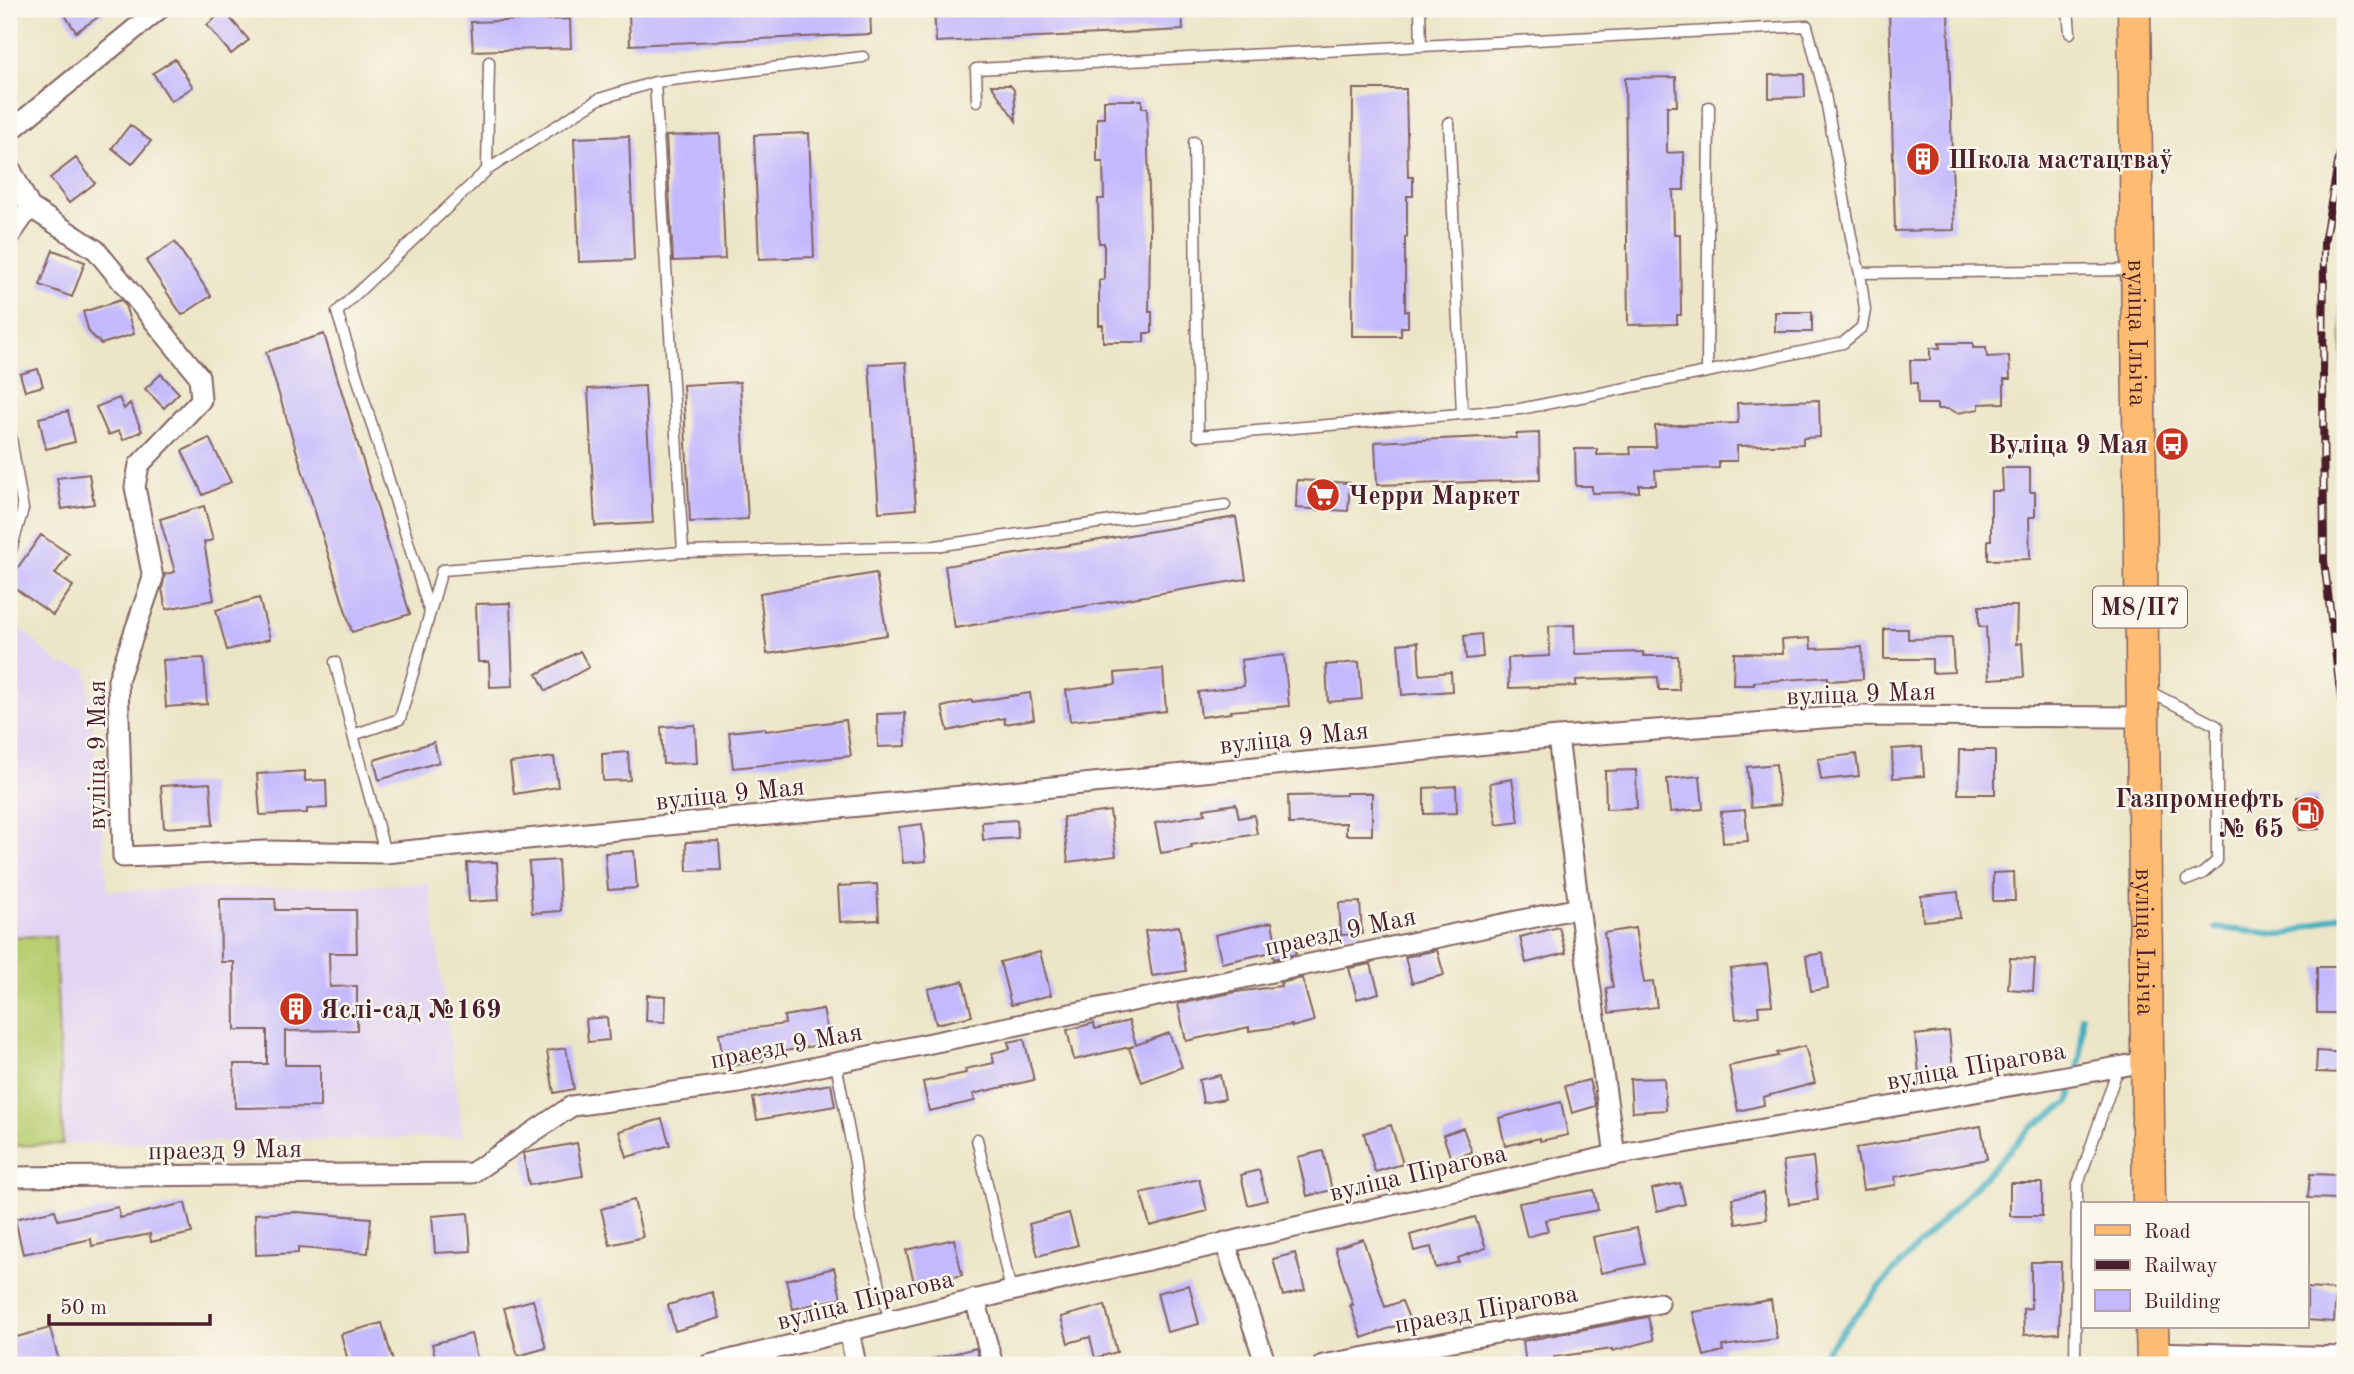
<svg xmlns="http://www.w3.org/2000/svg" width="2354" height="1374" viewBox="0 0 2354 1374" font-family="'Old Standard TT',serif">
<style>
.built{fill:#e2d4f3}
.park{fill:url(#park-crowns);stroke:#82764e;stroke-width:2}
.garden{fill:#b9ce72;stroke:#82764e;stroke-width:2}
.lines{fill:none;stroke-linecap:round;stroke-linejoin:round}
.stream{stroke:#42aec0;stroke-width:6}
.building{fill:#c4b9fd}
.lane-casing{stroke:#836462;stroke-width:13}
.street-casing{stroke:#836462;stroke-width:23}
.primary-casing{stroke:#836462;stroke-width:35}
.lane{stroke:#fff;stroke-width:10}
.street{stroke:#fff;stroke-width:19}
.primary{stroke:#ffbb71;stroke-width:32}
.rail-casing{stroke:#4a1f2b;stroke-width:8}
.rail{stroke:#fbf7ec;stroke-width:5;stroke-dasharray:16;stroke-linecap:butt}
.labels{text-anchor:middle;stroke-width:5;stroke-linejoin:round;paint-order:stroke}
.shield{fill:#fbf7ec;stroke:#7f6065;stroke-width:2}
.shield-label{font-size:24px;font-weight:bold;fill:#4a1f2b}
.poi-label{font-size:26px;font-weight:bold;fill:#4a1f2b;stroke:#fbf7ec;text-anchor:start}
.street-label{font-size:26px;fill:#4a1f2b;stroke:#fbf7ec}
</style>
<defs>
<pattern id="park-crowns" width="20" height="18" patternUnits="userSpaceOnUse" patternTransform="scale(1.75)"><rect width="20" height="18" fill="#b9ce72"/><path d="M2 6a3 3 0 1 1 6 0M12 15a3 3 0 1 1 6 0" fill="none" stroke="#a1b063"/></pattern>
</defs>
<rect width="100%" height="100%" fill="#fbf7ec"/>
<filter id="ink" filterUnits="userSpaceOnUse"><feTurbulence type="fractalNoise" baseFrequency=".0143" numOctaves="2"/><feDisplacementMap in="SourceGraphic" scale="14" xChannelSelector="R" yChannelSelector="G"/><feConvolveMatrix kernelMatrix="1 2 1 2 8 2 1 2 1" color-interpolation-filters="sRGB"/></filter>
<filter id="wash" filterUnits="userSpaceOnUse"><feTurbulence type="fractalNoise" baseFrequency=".00686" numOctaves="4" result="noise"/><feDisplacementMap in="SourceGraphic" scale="28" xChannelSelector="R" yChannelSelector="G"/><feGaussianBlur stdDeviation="1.57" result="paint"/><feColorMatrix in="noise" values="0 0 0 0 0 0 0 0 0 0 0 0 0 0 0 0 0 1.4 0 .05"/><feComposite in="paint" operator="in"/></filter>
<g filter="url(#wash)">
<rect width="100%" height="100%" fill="#ece5c7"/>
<!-- built -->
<path class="built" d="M9 617 59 664 87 669 108 891 429 884 463 1137 9 1145Z"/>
<!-- park -->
<path class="park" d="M2345 211V492L2340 244Z"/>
<!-- garden -->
<path class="garden" d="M55 936 63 1144 9 1146V937Z"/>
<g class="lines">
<!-- stream -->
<path class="stream" d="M2216 928 2286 935 2345 913
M1818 1365 1819 1359 1891 1274 2031 1128 2069 1102 2081 1057 2082 1016"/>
</g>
<g id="blocks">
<!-- building -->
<path class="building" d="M61 9H110L76 32Z
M629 9H870L871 34 630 45Z
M934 9H1182L1183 30 936 42Z
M1889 9H1948L1954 230 1895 231Z
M224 11 249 40 231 54 207 25Z
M570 19 571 48 473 51 471 22Z
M175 59 193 87 171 101 153 73Z
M1804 74 1805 97 1769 98V75Z
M1676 77 1677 106H1667V153L1684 152V190H1673L1674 234H1680L1681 315H1677V324L1628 325 1625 78Z
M991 85H1010L1014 90 1016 121Z
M1353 89H1406L1408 177H1413V196H1407V237H1405V311H1408V327H1401V336H1352Z
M1104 100H1142V108H1147L1150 232 1149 312H1152V333H1144V342H1103V325H1099V280H1104V243H1099L1098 199H1104L1103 162H1097V118H1104Z
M130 125 151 141 132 164 112 148Z
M809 133 814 257 759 259 754 135Z
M720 134 725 259 673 261 666 136Z
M629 136 634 260 579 262 574 138Z
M76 158 95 183 69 203 50 178Z
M175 242 211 296 182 315 146 261Z
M53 250 85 262 72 297 40 285Z
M121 300 125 305 134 334 101 344 89 332 83 312Z
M1775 312H1812V332H1775Z
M324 334 410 614 352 632 266 352Z
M1939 343H1973V348H1986L1987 357 2009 356 2010 379H2004V403L1979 404V409L1958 413 1948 409H1937V404H1918L1917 383H1911L1910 360H1930V348H1940Z
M906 362 916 509 879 512 869 364Z
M38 369 43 386 25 391 20 374Z
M161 374 179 393 164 408 145 389Z
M740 382 748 519 690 522 683 385Z
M645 386 653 523 595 526 588 389Z
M119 398 124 409 130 403 142 431 123 440 119 431 108 435 96 407Z
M1819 400 1820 437 1803 438V444L1737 446V461H1719V468L1655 470 1656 485H1639V492L1592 493V486H1576L1575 449H1597V455L1631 454 1630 447H1656L1655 426 1738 423 1737 403Z
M68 411 75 442 46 449 39 418Z
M1539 433 1540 480 1377 485 1375 442 1484 437 1516 438V434Z
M209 438 231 482 203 495 182 451Z
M2002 468H2030V492H2035V517H2029L2030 559 1988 560V540H1991V491H2003Z
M89 474 94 504 62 509 57 478Z
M1297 480 1350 483 1348 511 1296 508Z
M204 506 213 540 204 542 214 600 166 609 162 589 165 574 175 572 160 519Z
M1236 517 1246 579 955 628 945 566Z
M41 535 69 554 55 574 73 586 53 615 9 584V580Z
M876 573 887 635 767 654 760 593Z
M259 598 270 639 227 650 216 610Z
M510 603 513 686 490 687 489 662H478L476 604Z
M1979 606H2017L2016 644 2022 643 2024 677 1989 679 1986 627 1979 626Z
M1574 625 1575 654 1643 652 1644 656H1678L1679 690H1659L1658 677 1576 680V686L1509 688 1508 658 1550 656 1549 626Z
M1884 629H1908V639L1952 638 1954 672 1932 673V659H1884Z
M1481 634 1483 657 1466 659 1464 636Z
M1810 638 1811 649 1862 647 1863 679 1828 681V677L1754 682V685H1733L1734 653 1783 654 1782 640Z
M1418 642 1420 675 1451 672 1452 691 1402 695 1398 644Z
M580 651 589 667 546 691 537 674Z
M1284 655 1289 706 1230 711 1231 713 1201 717 1198 692 1244 686 1241 660Z
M204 658 207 704 166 707 163 660Z
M1359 662 1362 699 1328 702 1326 665Z
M1163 669 1166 711 1070 721 1066 690 1116 684 1115 673Z
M1030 693 1034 719 1005 724 1004 718 948 731 942 707 972 700V702Z
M905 713 906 746 878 747 877 714Z
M846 720 851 756 733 768 729 732 765 728 766 731Z
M695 725 697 763 663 764 661 727Z
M434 742 439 762 379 780 374 760Z
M1922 747 1924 776 1893 778 1892 749Z
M1959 750H1995V794H1958Z
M628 752 630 780 603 781 602 754Z
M1856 754 1859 776 1821 780 1818 759Z
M554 757 558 787 514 794 510 763Z
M1776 764 1780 805 1751 808 1747 767Z
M1636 770 1637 808 1606 809 1605 771Z
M305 771V781L326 780 327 808 307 809V813L260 815 257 774Z
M1700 776 1703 809 1670 812 1667 779Z
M1512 779 1519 822 1497 825 1490 783Z
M210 783 213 825 164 828 161 786Z
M1456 786 1457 813 1424 814V788Z
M1346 793H1372V835H1346V823L1289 824 1288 796 1346 795Z
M2317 796 2319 829 2299 830 2297 797Z
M1236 804 1239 818 1254 815 1257 834 1191 845 1192 848 1161 853 1155 823 1205 814 1204 809Z
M1745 810 1748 841 1723 843 1721 812Z
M1110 811 1116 856 1068 862 1063 817Z
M1017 820 1018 838 983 840 982 822Z
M922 824 926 861 903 863 899 827Z
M719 841 721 870 687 871 686 842Z
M634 851 637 888 608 890 605 853Z
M558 860 561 911 532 913 529 862Z
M497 862 499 900 469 902 467 863Z
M2014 872 2015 901H1993V873Z
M877 884 879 920 840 922 838 886Z
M1958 892 1960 918 1923 921 1921 896Z
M220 899H275L276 910H356L357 953H329L330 987 357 986V1030L285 1031V1065H320V1107L235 1108 234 1064H267V1030H235L234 962H221Z
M1360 902 1362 934 1341 935 1339 903Z
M1272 922 1275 939 1291 938 1296 954 1274 959 1272 952 1222 963 1215 935Z
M1179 926 1186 971 1152 976 1145 931Z
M1559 927 1566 953 1526 963 1520 937Z
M1635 928 1644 983 1653 982 1657 1007 1609 1013 1606 988 1613 987 1604 933Z
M1437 950 1444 975 1412 983 1405 957Z
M1040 952 1051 995 1011 1005 1000 962Z
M1823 953 1828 988 1811 991 1806 956Z
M2010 958 2035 959 2033 991 2008 989Z
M1371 964 1379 993 1357 999 1349 968Z
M1767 964 1772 1005 1758 1006 1759 1016 1736 1019 1730 969Z
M2317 967H2341V1013H2317Z
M1302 978 1314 1021 1292 1027V1025L1249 1031V1027L1186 1041 1178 1004 1236 992 1281 986 1280 983Z
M963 981 972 1016 936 1024 928 989Z
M647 995 666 996 665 1022 646 1021Z
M823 1009 830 1043 763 1055V1061L724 1067 719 1033 785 1024 784 1016Z
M607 1017 609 1040 588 1042 586 1019Z
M1129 1021 1136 1045 1169 1033 1182 1067 1142 1082 1129 1048 1134 1046 1074 1060 1067 1030 1094 1023 1095 1029Z
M1949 1031 1953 1070 1919 1074 1915 1035Z
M1024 1039 1034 1080 973 1094 975 1101 929 1111 923 1082 966 1073 965 1069 994 1063 992 1053 1010 1049 1008 1042Z
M1805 1046 1815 1083 1763 1097 1764 1105 1738 1111 1729 1066 1778 1056 1777 1053Z
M566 1048 574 1089 554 1093 547 1051Z
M2317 1051 2345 1053V1073L2316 1072Z
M1220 1075 1225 1099 1203 1103 1199 1080Z
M1664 1078 1666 1110 1632 1112 1630 1079Z
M1589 1080 1596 1106 1572 1113 1565 1086Z
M831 1084 835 1106 757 1120 753 1098Z
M1561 1102 1568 1135 1540 1141V1138L1505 1146 1499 1118Z
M662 1119 670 1145 627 1157 619 1131Z
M1391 1125 1403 1164 1375 1172 1364 1133Z
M1981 1126 1987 1159 1895 1177 1896 1185 1863 1190 1856 1148Z
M1463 1128 1472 1152 1451 1159 1443 1135Z
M577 1143 583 1176 529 1185 523 1153Z
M1323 1151 1332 1190 1307 1196 1298 1157Z
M1813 1157 1818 1200 1789 1204 1783 1161Z
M1259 1170 1267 1200 1248 1205 1241 1175Z
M2310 1174 2340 1175 2338 1199 2308 1198Z
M1199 1179 1207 1211 1150 1226 1141 1193Z
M1680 1183 1685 1204 1657 1211 1652 1189Z
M2010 1183H2042V1216H2010Z
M1594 1190 1598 1210 1545 1220 1548 1231 1527 1237 1519 1203Z
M1763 1193 1767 1219 1736 1224 1732 1198Z
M634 1200 643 1237 610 1245 601 1209Z
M185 1203 192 1233 151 1242 150 1234 92 1246 91 1239 23 1254 15 1219 55 1210 58 1220 118 1207 120 1218Z
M297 1212 371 1218 368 1253 298 1248V1253L256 1255 255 1214Z
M468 1213 471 1251 435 1253 432 1216Z
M1069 1213 1078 1245 1038 1256 1029 1224Z
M1475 1217 1486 1248 1458 1258 1459 1262 1436 1268 1431 1247 1414 1251 1410 1235Z
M1637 1228 1645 1264 1601 1273 1593 1237Z
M954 1239 962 1275 915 1286 906 1250Z
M1363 1239 1385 1307 1402 1301 1410 1321 1362 1338 1350 1305H1353L1335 1248Z
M1295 1253 1305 1290 1283 1296 1273 1259Z
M2031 1262H2061L2059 1333 2024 1335 2023 1309 2031 1308Z
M834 1268 841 1298 793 1309 786 1280Z
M1189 1285 1199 1324 1167 1332 1157 1293Z
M2307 1288 2336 1290 2334 1322 2307 1320Z
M712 1292 720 1318 675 1331 668 1305Z
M533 1300 546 1348 518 1356 504 1308Z
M1771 1300 1777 1339 1722 1346 1723 1351 1704 1356 1693 1312Z
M1105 1305 1117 1352 1095 1358 1090 1337 1068 1343 1061 1317Z
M1648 1317 1654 1340 1612 1351V1349L1554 1357 1555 1365H1526L1523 1341Z
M382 1323 394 1365H349L341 1334Z
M50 1328 60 1365H9V1339Z
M471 1334 479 1365H437L432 1344Z
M976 1348 980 1365H933L932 1359Z"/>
</g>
</g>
<g filter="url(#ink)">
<use href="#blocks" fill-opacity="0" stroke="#836462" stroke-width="2"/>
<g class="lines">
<!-- lane casing -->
<g class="lane-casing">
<path id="lane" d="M1420 9 1421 46
M2068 9 2070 33
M489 62 487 170 599 99 655 82
M977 101 976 69 1807 26 1825 95 1853 247 1860 273
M1449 123 1462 413
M1194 142 1198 436 1520 409 1707 372 1843 343 1862 327 1865 310 1860 273 2135 270
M1707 372 1709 107
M9 426 23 509 9 557
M683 552 655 82 863 57
M430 613 337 312 487 170
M335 662 353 735
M2148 691 2217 726V861L2202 874 2187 880
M385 853 353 735 400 719 442 570 683 552 935 546 1225 505
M836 1063 855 1163 861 1220 890 1320
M977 1139 1011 1291
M2075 1365 2077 1187 2118 1068"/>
</g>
<!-- street casing -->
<g class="street-casing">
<path id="street" d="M9 132 159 9
M9 166 30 207 96 250 199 376 201 400 139 465 135 487 153 578 118 680 123 857 266 851 385 853 1558 737 1851 716 2141 717
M9 237 30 207
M1558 737 1579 908 1615 1155
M9 1177 472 1173 572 1106 739 1083 1579 908
M1225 1242 1266 1365
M975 1299 993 1365
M849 1330 856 1365
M2152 1352 2345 1357
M709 1365 1011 1291 1615 1155 2146 1062
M1323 1365 1659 1303"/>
</g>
<!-- primary casing -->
<g class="primary-casing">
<g id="primary">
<path id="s1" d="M2134 9 2149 1204"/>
<path d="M2152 1327 2153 1365"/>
</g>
</g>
<!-- lane -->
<use href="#lane" class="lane"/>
<!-- street -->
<use href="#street" class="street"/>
<!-- primary -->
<use href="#primary" class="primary"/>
<!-- rail casing -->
<g class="rail-casing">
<path id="rail" d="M2345 124 2324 243 2323 376 2324 561 2345 731"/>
</g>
<!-- rail -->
<use href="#rail" class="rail"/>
</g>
</g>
<!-- icons -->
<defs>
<g id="building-disc" transform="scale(1.75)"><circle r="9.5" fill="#c8321e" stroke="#fbf7ec"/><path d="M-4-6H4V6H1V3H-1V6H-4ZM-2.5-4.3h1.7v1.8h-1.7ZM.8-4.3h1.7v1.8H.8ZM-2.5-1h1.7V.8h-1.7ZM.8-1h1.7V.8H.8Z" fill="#fff"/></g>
<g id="bus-disc" transform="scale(1.75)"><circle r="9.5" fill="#c8321e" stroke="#fbf7ec"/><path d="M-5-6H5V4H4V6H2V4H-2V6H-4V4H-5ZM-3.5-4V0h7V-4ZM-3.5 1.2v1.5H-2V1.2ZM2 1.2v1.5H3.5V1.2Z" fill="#fff"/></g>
<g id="supermarket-disc" transform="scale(1.75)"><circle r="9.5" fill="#c8321e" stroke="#fbf7ec"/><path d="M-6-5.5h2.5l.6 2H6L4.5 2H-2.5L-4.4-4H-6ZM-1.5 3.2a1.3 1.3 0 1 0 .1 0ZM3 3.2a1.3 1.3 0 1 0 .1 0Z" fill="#fff"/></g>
<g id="fuel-disc" transform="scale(1.75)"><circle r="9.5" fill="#c8321e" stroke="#fbf7ec"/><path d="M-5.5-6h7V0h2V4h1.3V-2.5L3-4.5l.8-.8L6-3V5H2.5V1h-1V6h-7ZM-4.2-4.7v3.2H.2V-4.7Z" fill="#fff"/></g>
</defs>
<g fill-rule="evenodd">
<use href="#building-disc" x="1923" y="159"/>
<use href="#bus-disc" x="2172" y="444"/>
<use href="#supermarket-disc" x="1323" y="495"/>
<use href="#fuel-disc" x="2308" y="813"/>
<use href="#building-disc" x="296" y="1009"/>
</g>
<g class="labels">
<!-- shield labels -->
<rect class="shield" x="2093" y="586.5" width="94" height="41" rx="5"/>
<g class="shield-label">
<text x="2140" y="615">М8/П7</text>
</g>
<!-- poi labels -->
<g class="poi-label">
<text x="1948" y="168">Школа мастацтваў</text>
<text x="2148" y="453" text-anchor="end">Вуліца 9 Мая</text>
<text x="1348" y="504">Черри Маркет</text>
<text x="2284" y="807" text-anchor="end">Газпромнефть<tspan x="2284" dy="30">№ 65</tspan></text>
<text x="320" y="1018">Яслі-сад №169</text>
</g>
<!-- street labels -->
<g class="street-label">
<text dy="9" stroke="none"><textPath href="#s1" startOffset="324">вуліца Ільіча</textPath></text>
<text transform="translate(1861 693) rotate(-2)" y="9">вуліца 9 Мая</text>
<text transform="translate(1294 737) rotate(-6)" y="9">вуліца 9 Мая</text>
<text transform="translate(96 755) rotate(-90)" y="9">вуліца 9 Мая</text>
<text transform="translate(730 793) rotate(-6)" y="9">вуліца 9 Мая</text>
<text transform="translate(1340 931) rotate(-12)" y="9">праезд 9 Мая</text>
<text dy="9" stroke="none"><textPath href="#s1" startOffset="933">вуліца Ільіча</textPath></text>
<text transform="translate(786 1045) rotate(-11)" y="9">праезд 9 Мая</text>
<text transform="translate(1976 1065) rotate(-10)" y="9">вуліца Пірагова</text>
<text transform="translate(225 1149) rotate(-1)" y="9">праезд 9 Мая</text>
<text transform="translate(1418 1172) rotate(-13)" y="9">вуліца Пірагова</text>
<text transform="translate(865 1299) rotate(-14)" y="9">вуліца Пірагова</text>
<text transform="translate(1486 1308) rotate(-10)" y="9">праезд Пірагова</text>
</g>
</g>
<!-- margin -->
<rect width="2354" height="1374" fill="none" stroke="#fbf7ec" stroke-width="35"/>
<!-- legend -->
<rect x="2081" y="1202" width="228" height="126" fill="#fbf7ec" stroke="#b4a19f" stroke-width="2"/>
<rect x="2095" y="1225" width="35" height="10" fill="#ffbb71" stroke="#b4a19f" stroke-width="2"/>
<text x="2144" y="1238" font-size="21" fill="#4a1f2b">Road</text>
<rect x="2095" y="1260" width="35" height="10" fill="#4a1f2b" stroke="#b4a19f" stroke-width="2"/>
<text x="2144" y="1272" font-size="21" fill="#4a1f2b">Railway</text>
<rect x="2095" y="1290" width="35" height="21" fill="#c4b9fd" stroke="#b4a19f" stroke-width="2"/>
<text x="2144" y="1308" font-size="21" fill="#4a1f2b">Building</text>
<!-- scale -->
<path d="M49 1314v10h161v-10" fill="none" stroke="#4a1f2b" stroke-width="3.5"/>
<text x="60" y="1314" font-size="21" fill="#4a1f2b" stroke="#fbf7ec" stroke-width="5" paint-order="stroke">50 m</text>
</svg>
